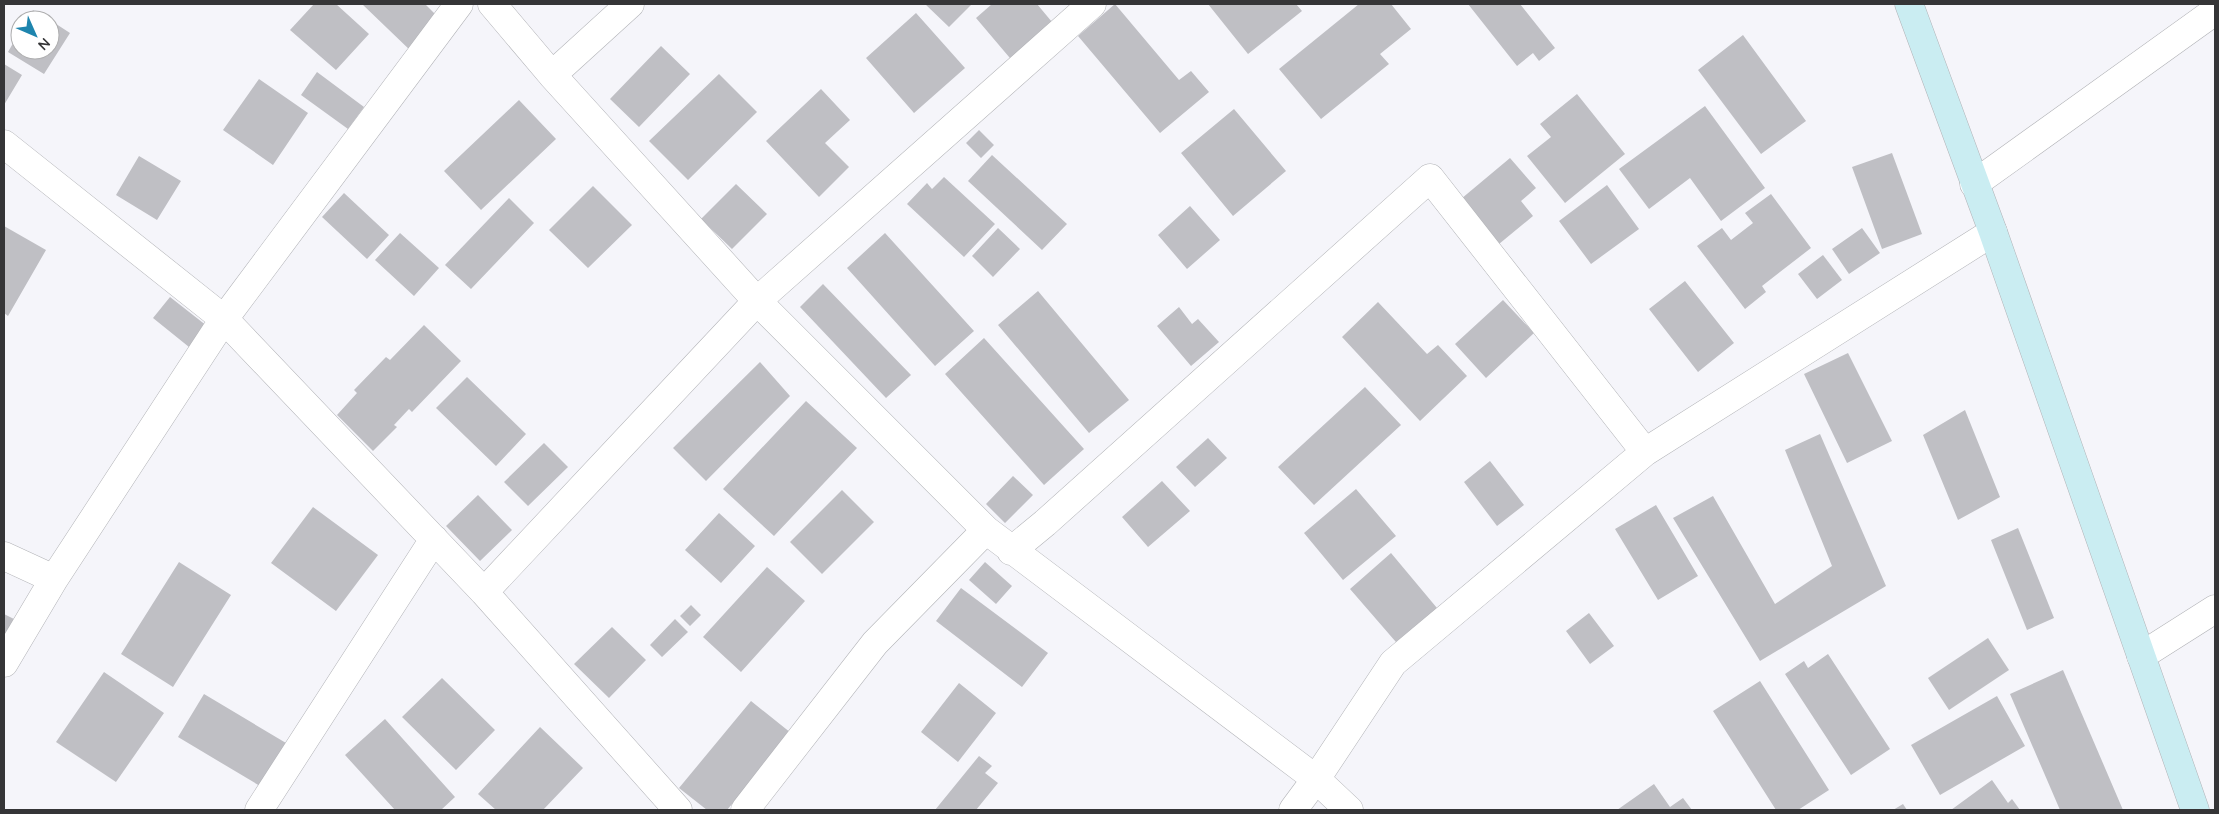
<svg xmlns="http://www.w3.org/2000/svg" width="2219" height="814" viewBox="0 0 2219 814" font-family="Quicksand,sans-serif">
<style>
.building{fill:#bfbfc4}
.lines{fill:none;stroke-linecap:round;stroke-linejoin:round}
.street-casing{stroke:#b2b3b7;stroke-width:29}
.secondary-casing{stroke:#b2b3b7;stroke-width:29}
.street{stroke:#fff;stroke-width:28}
.secondary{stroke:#caedf2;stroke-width:28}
</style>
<rect width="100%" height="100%" fill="#f5f5fa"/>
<!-- building -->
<path class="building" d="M314 4H336L369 34 336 70 290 30Z
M362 4H425L443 22 413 53Z
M925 4H972L949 27Z
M992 4H1037L1057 28 1015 64 976 18Z
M1115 4 1179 80 1191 71 1209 92 1160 133 1078 36Z
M1208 4H1296L1302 11 1248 54Z
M1359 4H1391L1411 29 1380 54 1389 64 1321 119 1279 69Z
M1468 4H1520L1555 48 1539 61 1533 53 1517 66Z
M33 10 49 20H27Z
M916 13 965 68 914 113 866 58Z
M50 20 70 33 44 74 8 52 20 31V50H50Z
M1743 35 1806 121 1761 154 1698 70Z
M661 46 690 74 639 127 610 99Z
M4 64 22 75 4 105Z
M317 72 364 107 348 129 301 95Z
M719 74 757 112 688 180 649 141Z
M259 79 308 113 273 165 223 130Z
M821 89 850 120 825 143 849 167 819 197 766 141Z
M1577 94 1625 154 1565 203 1527 156 1551 137 1540 124Z
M519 100 556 139 481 210 444 171Z
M1705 106 1765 188 1721 221 1690 178 1649 209 1619 169Z
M1234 109 1286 171 1233 216 1181 153Z
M979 130 994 145 981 158 966 143Z
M1892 153 1922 234 1882 249 1852 167Z
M992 155 1067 224 1042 250 968 181Z
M139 156 181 181 157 220 116 195Z
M1510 158 1536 188 1521 201 1533 216 1499 244 1461 199Z
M944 177 995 224 964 257 907 204 927 183 932 189Z
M736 184 767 214 732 249 701 219Z
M1607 185 1639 229 1591 264 1559 221Z
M593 186 632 225 588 268 549 230Z
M344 193 389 235 367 259 322 217Z
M1771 194 1811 248 1762 286 1766 292 1745 309 1697 246 1722 228 1731 240 1753 223 1745 213Z
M509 198 534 223 471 289 445 265Z
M1190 206 1220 240 1187 269 1158 235Z
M4 226 46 250 8 316 4 313Z
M998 228 1020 249 993 277 972 256Z
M1862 228 1880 253 1849 274 1832 249Z
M400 233 439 268 414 296 375 260Z
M885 233 974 331 935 366 847 268Z
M1823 255 1842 280 1817 299 1798 274Z
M1685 281 1734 343 1698 372 1649 309Z
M823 284 911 375 886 398 800 307Z
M1038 291 1129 400 1089 433 998 325Z
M170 297 207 326 189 347 153 318Z
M1503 300 1534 333 1486 378 1455 344Z
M1378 302 1427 354 1438 345 1467 376 1420 421 1342 337Z
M1179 307 1192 324 1198 319 1219 342 1191 366 1157 326Z
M424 325 461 361 412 412 409 409 394 425 397 427 373 451 337 415 357 393 354 390 386 357 390 360Z
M984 338 1084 449 1044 485 945 374Z
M1848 353 1892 441 1847 463 1804 374Z
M760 362 790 396 706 481 673 448Z
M467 377 526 434 496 466 436 408Z
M1365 387 1401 425 1314 505 1278 467Z
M806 401 857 448 774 536 723 489Z
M1965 410 2000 497 1958 520 1923 435Z
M1820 434 1886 586 1760 661 1673 518 1713 496 1775 604 1832 566 1785 450Z
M1208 438 1227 458 1195 487 1176 467Z
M544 443 568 467 528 506 504 482Z
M1490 461 1524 505 1497 526 1464 482Z
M1013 476 1033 495 1005 523 986 504Z
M1162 481 1190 511 1148 547 1122 517Z
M1356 489 1396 536 1343 580 1304 533Z
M842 490 874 522 822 574 790 542Z
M478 495 512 530 480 561 446 526Z
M1656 505 1698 576 1658 600 1615 529Z
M313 507 378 555 336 611 271 563Z
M719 513 755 546 721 583 685 550Z
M2018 528 2054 618 2027 630 1991 540Z
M1391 553 1442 614 1402 649 1350 589Z
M179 562 231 595 173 687 121 654Z
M985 562 1012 586 996 604 969 580Z
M767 567 805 601 741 672 703 637Z
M961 588 1048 653 1022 687 936 621Z
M691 605 701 615 690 626 680 616Z
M1589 613 1614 646 1590 664 1566 631Z
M4 614 18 621 4 648Z
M675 619 688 632 662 657 650 645Z
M612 627 646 660 609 698 574 664Z
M1988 638 2009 670 1949 710 1928 678Z
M1828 654 1890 749 1851 775 1785 674 1804 661 1808 668Z
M2063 670 2123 810H2060L2010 694Z
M104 672 164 713 116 782 56 742Z
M442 678 495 730 456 770 402 717Z
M1760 681 1829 790 1798 810H1776L1713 711Z
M959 683 996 713 958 762 921 732Z
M204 694 286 743 260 786 178 737Z
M1997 696 2025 746 1940 795 1911 745Z
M751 701 791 733 727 810H707L679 788Z
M385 719 455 797 441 810H395L345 755Z
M540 727 583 768 543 810H496L478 794Z
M979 756 992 766 985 773 998 783 976 810H935Z
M1992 780 2008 803 2012 799 2020 810H1951Z
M1654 784 1670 807 1683 798 1692 810H1617Z
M1903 804 1907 810H1893Z"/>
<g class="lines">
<!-- street casing -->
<g class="street-casing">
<path id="street" d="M492 4 552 75 757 301 986 530 1316 779 1349 810
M552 75 630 4
M4 144 224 319 484 592 678 810
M1974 184 2215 11
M1011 551 1045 523 1430 178 1645 452
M4 556 54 579
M484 592 757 301 1092 4
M2141 656 2215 609
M4 663 54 579 224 319 459 4
M259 810 434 539
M745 810 875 643 986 530
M1293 810 1316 779 1393 663 1645 452 1993 232"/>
</g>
<!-- secondary casing -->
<g class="secondary-casing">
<path id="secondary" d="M1909 4 1993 232 2195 810"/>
</g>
<!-- street -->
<use href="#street" class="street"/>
<!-- secondary -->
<use href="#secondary" class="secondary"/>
</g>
<!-- border -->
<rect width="2219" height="814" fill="none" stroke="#353537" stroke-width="10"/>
<!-- north arrow -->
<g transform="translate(35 35) rotate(135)"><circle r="24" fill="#ffffff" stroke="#aeaeaf"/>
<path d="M0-4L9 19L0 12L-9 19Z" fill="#1e85ae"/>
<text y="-8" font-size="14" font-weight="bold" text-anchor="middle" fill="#353537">N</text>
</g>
</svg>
